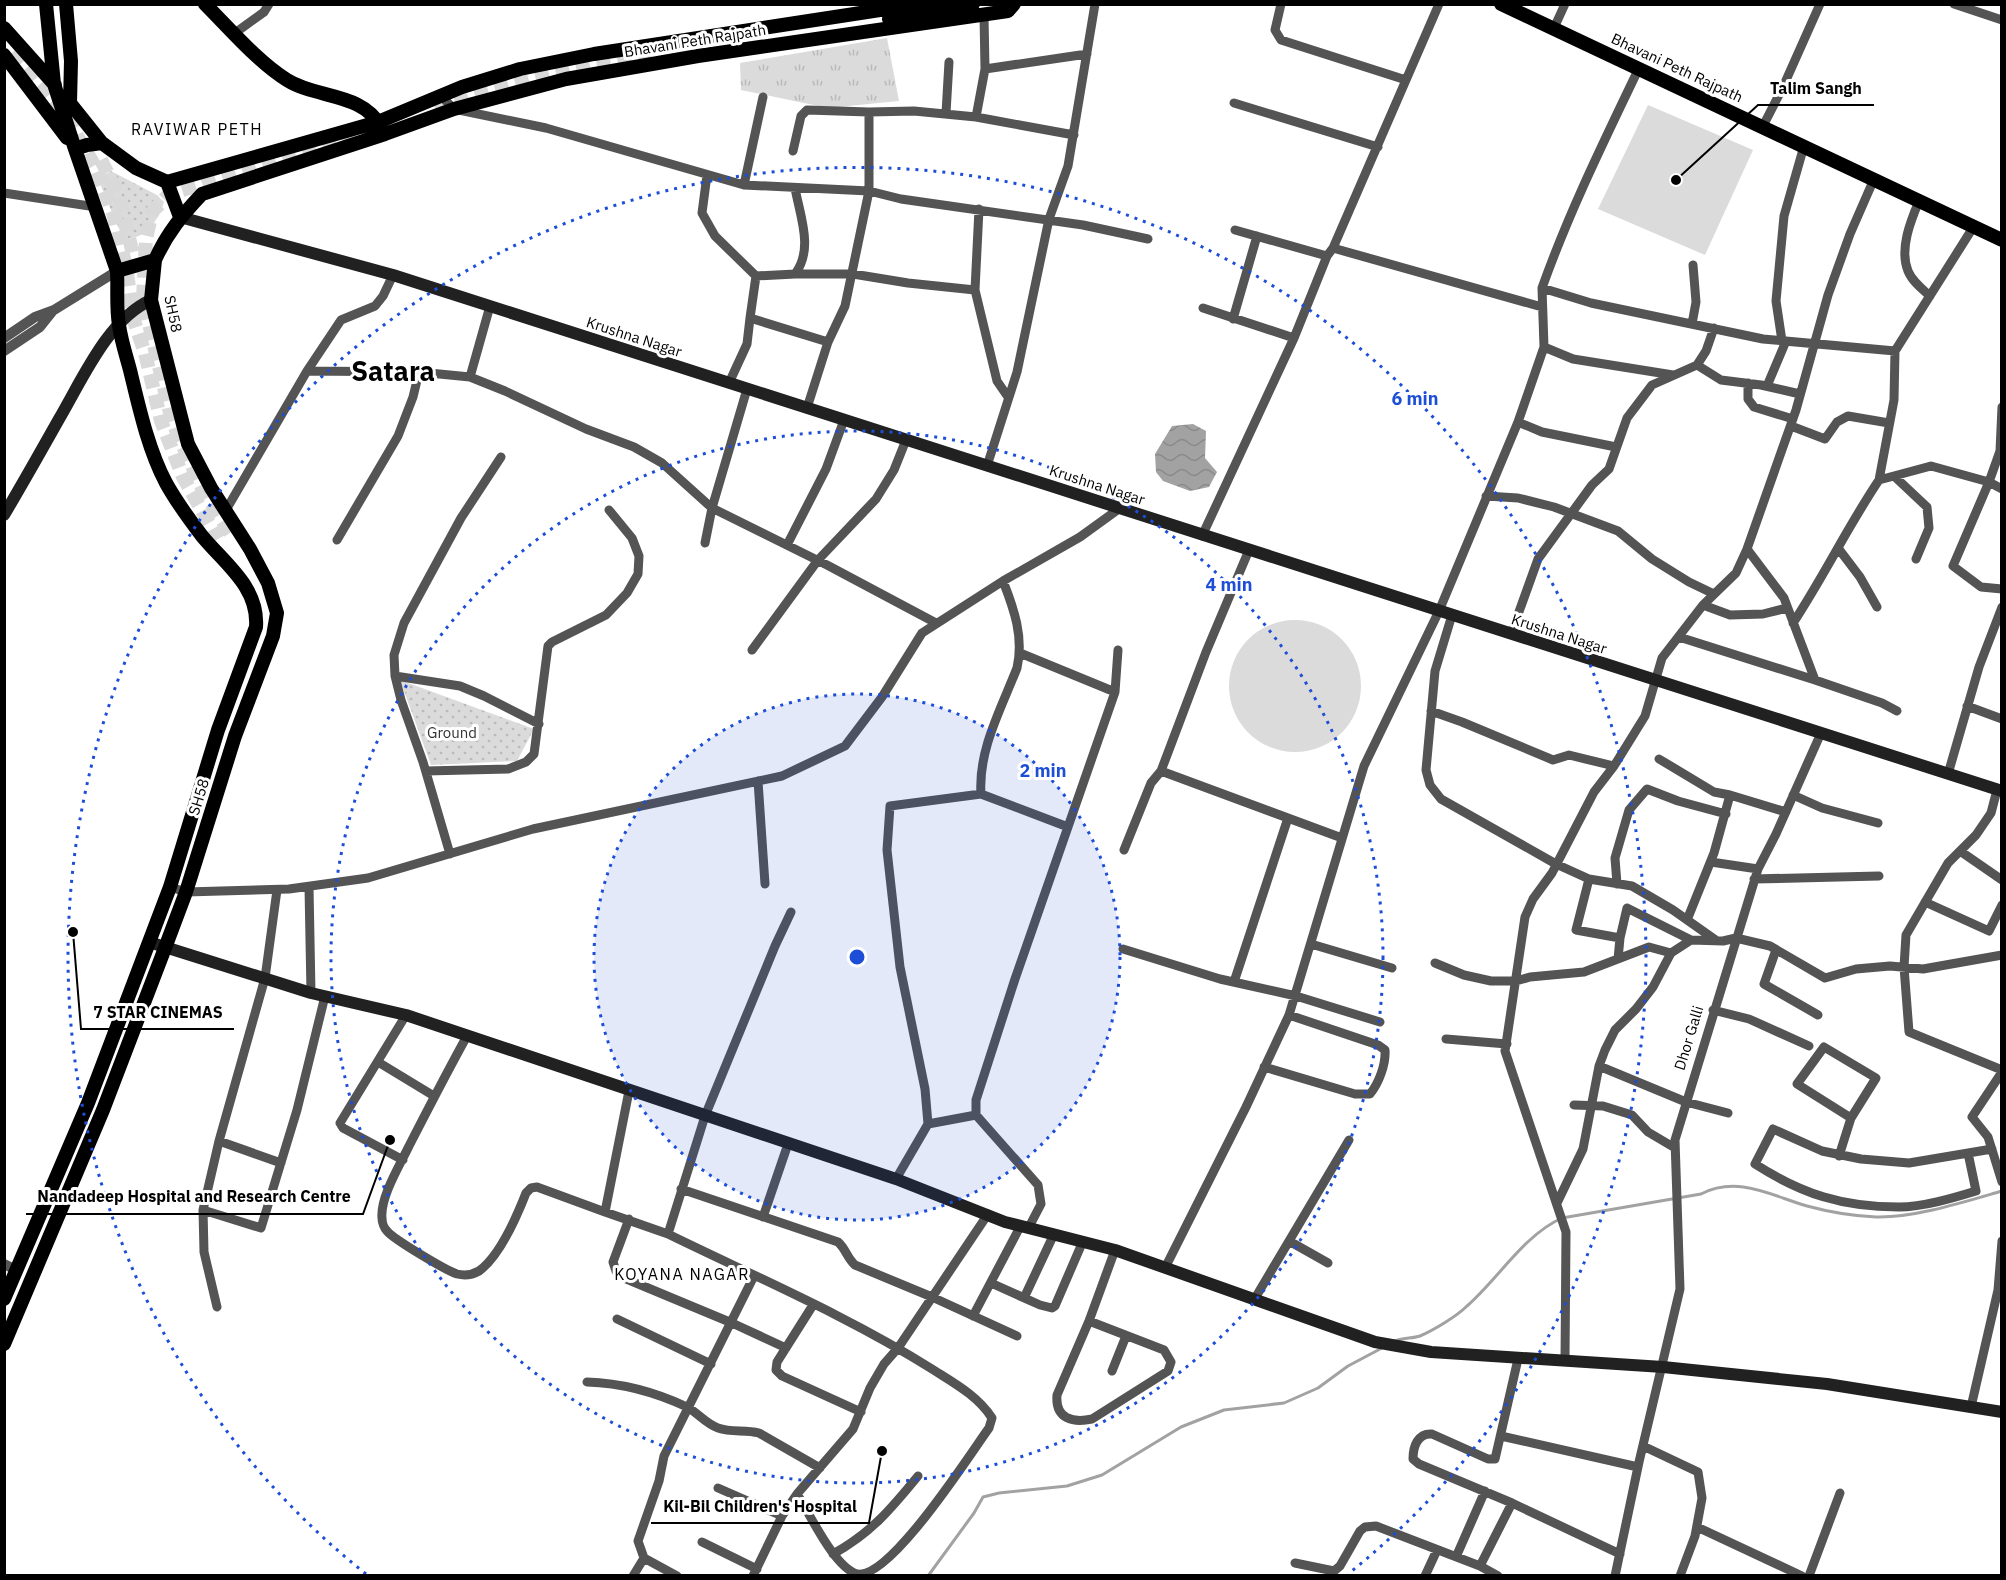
<svg xmlns="http://www.w3.org/2000/svg" width="2006" height="1580" viewBox="0 0 2006 1580" font-family="'IBM Plex Sans',sans-serif">
<style>
.grass{fill:url(#grass-tufts)}
.park{fill:url(#park-dots)}
.pitch{fill:#dbdbdb}
.water{fill:url(#water-waves)}
.lines{fill:none;stroke-linecap:round;stroke-linejoin:round}
.stream{stroke:#a2a2a2;stroke-width:3}
.primary-tunnel{stroke:#d9d9d9;stroke-width:14;stroke-dasharray:14 7;stroke-linecap:butt}
.minor{stroke:#545454;stroke-width:9}
.tertiary{stroke:#545454;stroke-width:10}
.secondary{stroke:#212121;stroke-width:12}
.primary{stroke:#000;stroke-width:14}
.ring{fill:none;stroke:#1d4ed8;stroke-width:3;stroke-dasharray:3 6}
.labels{text-anchor:middle;stroke-width:6;stroke-linejoin:round;paint-order:stroke}
.street-label{font-size:15px;fill:#000;stroke:#fff}
.park-label{font-size:15px;fill:#323232;stroke:#fff}
.neighbourhood-label{font-size:16px;letter-spacing:1.5px;fill:#000;stroke:#fff}
.town-label{font-size:27px;font-weight:bold;fill:#000;stroke:#fff}
.centre{fill:#1d4ed8;stroke:#fff;stroke-width:3}
.ring-label{font-size:18px;text-anchor:middle;font-weight:bold;fill:#1d4ed8;stroke:#fff;stroke-width:6;stroke-linejoin:round;paint-order:stroke}
.leader{fill:none;stroke:#000;stroke-width:2}
.callout-dot{fill:#000;stroke:#fff;stroke-width:2}
.callout-label{font-size:16px;text-anchor:middle;font-weight:bold;fill:#000;stroke:#fff;stroke-width:6;stroke-linejoin:round;paint-order:stroke}
</style>
<defs>
<pattern id="grass-tufts" width="24" height="20" patternUnits="userSpaceOnUse" patternTransform="scale(1.5)"><rect width="24" height="20" fill="#dbdbdb"/><path d="M3 7l-1-3M5 7V3M7 7l1-3M15 17l-1-3M17 17v-4M19 17l1-3" fill="none" stroke="#bababa"/></pattern>
<pattern id="park-dots" width="8" height="8" patternUnits="userSpaceOnUse" patternTransform="scale(1.5)"><rect width="8" height="8" fill="#dbdbdb"/><path d="M2 2h.1M6 6h.1" fill="none" stroke="#bababa" stroke-width="1.8" stroke-linecap="round"/></pattern>
<pattern id="water-waves" width="16" height="10" patternUnits="userSpaceOnUse" patternTransform="scale(1.5)"><rect width="16" height="10" fill="#a2a2a2"/><path d="M0 5q4-4 8 0t8 0" fill="none" stroke="#8a8a8a"/></pattern>
</defs>
<rect width="100%" height="100%" fill="#fff"/>
<!-- grass -->
<path class="grass" d="M887 38 899 101 828 108 741 90 740 63Z"/>
<!-- park -->
<path class="park" d="M111 171 157 195 164 202C159 220 146 238 127 239L122 236 101 186 102 176Z
M400 680 534 729 517 761 431 765Z"/>
<!-- pitch -->
<path class="pitch" d="M1648 105 1753 150 1705 255 1598 209Z
M1229 686a66 66 0 1 1 132 0a66 66 0 1 1-132 0Z"/>
<!-- water -->
<path class="water" d="M1193 424 1206 431 1205 458 1217 472 1209 487 1190 491 1163 481 1156 472 1155 454 1172 426Z"/>
<g class="lines">
<!-- stream -->
<path class="stream" d="M1393 1342C1402 1337 1411 1339 1420 1336 1434 1330 1457 1316 1467 1306 1498 1279 1524 1235 1562 1218L1701 1194C1738 1175 1772 1196 1807 1206 1829 1212 1854 1216 1876 1217 1914 1218 1964 1202 2002 1191
M928 1576 974 1513 983 1497 999 1493 1067 1486 1102 1475 1181 1427 1224 1410 1284 1403 1318 1388 1348 1366 1382 1348"/>
<!-- primary-tunnel -->
<path class="primary-tunnel" d="M13 52 64 114 96 168 113 213 126 267 134 321 145 353 161 421 183 477 218 539
M434 105 573 67 651 55
M101 160 119 196 138 275
M230 533 202 488 177 433 169 409 143 298 146 239 152 212 169 194 338 142 371 129"/>
<!-- minor -->
<path class="minor" d="M1281 4 1275 30 1281 40 1406 80
M1954 4 2002 20
M984 15 985 69 976 117 1074 135
M1554 28 1565 4
M235 33 264 12 269 4
M1639 68C1604 141 1569 212 1542 288L1591 303 1763 339 1895 351 1974 226
M985 69 1087 54
M441 96 454 109 546 128 744 185 869 191 901 199 1083 225 1148 239
M1234 103 1378 147
M946 113 949 62
M1763 126 1783 87 1820 4
M793 151 801 116 807 110 869 112 914 111 976 117
M707 175 702 213 715 236 756 276 795 274H853L908 283 975 290 979 209
M744 185 763 97
M795 188C800 216 814 249 795 274
M4 193 96 207
M1919 201C1911 220 1899 249 1908 271 1912 281 1922 289 1930 296
M1235 230 1327 256
M1333 248 1542 307
M756 276 750 318 828 342 807 408
M975 290 997 381 1008 397
M1203 308 1294 338 1327 256 1333 248 1439 4
M1233 319 1257 236
M1692 324 1696 302 1693 265
M1782 341 1776 301 1784 216 1804 146
M828 342 845 306 869 191V112
M1544 347 1573 359 1673 375
M1697 365 1721 380 1761 385 1800 394
M307 371 419 372 470 377 505 391 586 429 634 447 662 463 712 508 827 565 936 623
M470 377 490 306
M729 383 747 344 750 318
M1748 383V399L1754 407 1793 419
M1767 386 1786 341
M2002 407 2000 451 1989 482 1953 566 1981 587 2002 589
M1518 422 1542 432 1616 447
M1791 426 1825 439 1837 422 1848 416 1889 423
M987 466 1017 372 1049 219 1068 166 1095 4
M1894 476 1927 507 1929 528 1916 559
M1879 480 1894 400 1895 351
M1486 496 1518 498 1554 507 1618 531 1652 559 1689 582 1714 594
M226 510 307 371 341 320 375 306 383 296 393 275
M1202 536 1294 338
M337 540 398 436 413 397 419 372
M705 543 712 508 747 389
M787 545 826 469 844 420
M1838 548 1860 577 1877 607
M1003 581C1014 609 1024 637 1017 668 1001 709 978 750 981 794L1068 827
M1703 605 1730 615 1763 614 1787 608
M1452 615 1435 671 1426 770 1430 785 1441 799 1556 864 1589 879 1632 886 1673 910 1717 941
M1793 623C1824 576 1848 526 1879 480L1931 466 1989 482 2002 489
M1511 634 1538 559 1592 485 1609 469 1627 418 1652 385 1697 365 1706 351 1714 328
M1679 637 1815 680 1882 703 1897 711
M752 650 818 560 876 499 894 470 906 440
M1020 653 1115 692
M395 676 460 686 484 696 539 724
M1815 680 1784 598 1747 549 1796 410 1828 295 1850 234 1874 179
M1967 706 2002 719
M1431 711 1462 722 1553 760 1569 755 1614 766
M1659 759 1714 792 1730 795
M426 771 508 769 526 762 534 754 548 646 552 642 606 615 627 593 638 574 639 556 632 538 609 510
M1161 771 1342 838
M1948 774 1979 667 2002 607
M758 781 765 884
M1997 790 1991 813 1976 835 1948 863 1906 935 1904 967 1909 1032 2002 1070
M1793 795 1822 808 1878 823
M1124 850 1151 783 1161 771 1206 652 1249 550
M1960 851 2002 880
M450 854 423 762 401 700 395 676 394 655 404 623 461 518 501 457
M1711 862 1758 869
M1589 879 1576 930 1620 938
M1754 879 1879 876
M1617 884 1615 858 1629 810 1647 789 1678 801 1726 814
M170 887 186 892 289 889 368 878 533 829 782 776 845 746 882 697 922 633 1003 581 1080 537 1120 508
M309 887 311 993
M1925 902 1989 931 2002 905
M791 912 775 946 705 1116 668 1234C756 1277 850 1317 932 1369 954 1383 978 1396 992 1418L989 1428C970 1454 890 1580 857 1574 834 1567 810 1514 797 1494
M1687 920 1714 853 1730 795 1786 812
M1311 944 1392 968
M1123 949 1220 979 1296 996 1380 1022
M1776 950 1764 984 1818 1015
M1671 953 1691 940 1723 941 1736 938 1770 946 1825 978 1856 969 1890 966 1923 969 2002 955
M1618 959 1620 938 1627 908 1691 940
M1435 963 1464 975 1491 981H1516L1530 977 1584 972 1649 947 1671 953 1653 987 1636 1009 1615 1030 1605 1050 1599 1066 1583 1149 1557 1203
M1234 982 1288 818
M1713 1010 1749 1019 1809 1046
M467 1036C447 1072 428 1109 409 1146 400 1165 380 1197 382 1218 382 1222 384 1228 387 1231 393 1239 447 1271 457 1274 465 1276 472 1275 479 1271 500 1256 517 1216 526 1193L531 1188 537 1187 605 1212
M1446 1039 1507 1044
M378 1062 434 1096
M1599 1066 1686 1102 1728 1113
M1264 1067 1355 1094H1370C1379 1083 1386 1064 1385 1050L1378 1045 1289 1015
M2002 1072 1972 1117 1988 1137 2002 1182
M629 1091 605 1212 668 1234
M1574 1105 1603 1106 1632 1115 1648 1132 1675 1148
M928 1124 925 1089 900 967 887 850 890 806 981 794
M219 1141 281 1163
M1968 1153 1976 1191C1953 1198 1923 1207 1899 1207 1842 1207 1802 1194 1755 1164L1773 1129 1822 1151 1861 1159 1909 1163 1992 1149
M1839 1156 1851 1118 1797 1084 1824 1047 1876 1078 1851 1118
M403 1160 343 1128 340 1123 406 1015
M896 1179 928 1124 976 1115
M681 1189 838 1242C846 1249 847 1258 855 1265L932 1297 1017 1336
M203 1210 261 1228 297 1110 325 996
M763 1217 788 1144
M629 1219 613 1262 616 1271 624 1278 732 1323 786 1348
M1029 1227 1041 1204 1038 1185 976 1115V1100L1015 979 1115 692 1118 650
M1289 1241 1328 1263
M1165 1268 1246 1107 1289 1015 1364 766 1439 611 1518 422 1544 347 1542 288
M991 1283 1040 1305 1052 1308 1055 1306 1083 1241
M1024 1298 1054 1234
M1254 1300 1349 1140
M813 1305 777 1362 776 1370 782 1376 861 1412
M217 1307 204 1252 203 1210 219 1141 265 978 277 890
M973 1316 1021 1225
M617 1319 711 1364
M1089 1321 1164 1350 1171 1362 1168 1371 1092 1419C1073 1423 1055 1419 1057 1395L1089 1321 1115 1250
M1518 1359 1495 1459H1488L1432 1434C1418 1433 1413 1446 1413 1459L1419 1464 1512 1503 1620 1554
M1565 1361 1566 1232 1505 1051 1525 917 1533 899 1552 873 1594 792 1614 766 1645 716 1662 658 1703 605 1736 573 1747 549
M1112 1371 1126 1336
M587 1382C622 1383 655 1392 687 1407 698 1413 706 1424 718 1428 732 1433 745 1429 759 1433L820 1468
M1971 1407 1998 1290 2002 1241
M1501 1436 1638 1467
M1643 1446 1698 1472 1702 1498 1695 1536 1680 1576
M718 1488 782 1516
M1697 1527 1802 1576
M702 1542 757 1569
M833 1554C871 1533 891 1509 918 1476
M1456 1557 1485 1491
M644 1558 638 1541 659 1481 664 1456 754 1276
M1295 1563 1334 1571 1340 1566 1360 1531 1365 1527 1376 1526 1480 1566 1498 1576
M1480 1566 1512 1503
M633 1576 644 1558 677 1576
M753 1576 782 1516 797 1494 853 1429 870 1388 884 1364 898 1348 988 1214
M1425 1576 1437 1550
M1615 1576 1639 1462 1680 1289 1675 1140 1758 869 1776 834 1821 733
M1809 1576 1840 1493"/>
<!-- tertiary -->
<path class="tertiary" d="M4 338 35 317 54 310 117 271
M4 351 40 327 52 312
M4 1264 16 1270"/>
<!-- secondary -->
<path class="secondary" d="M180 217 393 275 2002 791
M4 515C23 483 41 451 59 419 82 380 108 319 151 300
M149 942 311 993 406 1015 896 1179 1005 1222 1115 1250 1375 1342 1431 1352 1663 1367 1827 1384 2002 1412"/>
<!-- primary -->
<path class="primary" d="M46 4 54 84 75 149
M66 4 71 61 70 103 102 143
M205 4C229 28 259 63 287 80 317 99 362 92 381 127
M1501 4 2002 240
M889 19 973 4
M4 28 55 85
M4 55 67 138
M167 182 378 122 462 87 520 69 594 54 919 4
M180 217 167 182 136 168 102 143 87 145 75 149 117 271 155 260C167 233 183 214 202 194L385 134 454 109 566 79 698 56 1008 11 1014 4
M4 1299 88 1103 170 887 218 730 256 627C259 587 225 564 202 536 189 519 176 501 166 483 148 449 139 407 130 370 126 355 121 340 119 325 116 308 118 288 117 271
M4 1344 103 1110 165 948 186 892 235 736 273 636 277 613 268 583 250 549 211 488 188 444 151 300 155 260"/>
</g>
<!-- distance rings -->
<circle cx="857" cy="957" r="263" fill="#1d4ed8" fill-opacity=".12"/>
<g class="ring">
<circle cx="857" cy="957" r="263"/>
<circle cx="857" cy="957" r="526"/>
<path d="M366 1574A789 789 0 1 1 1348 1574"/>
</g>
<g class="labels">
<!-- street labels -->
<g class="street-label">
<text transform="translate(695 41) rotate(-9)" y="5">Bhavani Peth Rajpath</text>
<text transform="translate(1677 68) rotate(25)" y="5">Bhavani Peth Rajpath</text>
<text transform="translate(173 314) rotate(78)" y="5">SH58</text>
<text transform="translate(634 337) rotate(18)" y="5">Krushna Nagar</text>
<text transform="translate(1097 485) rotate(18)" y="5">Krushna Nagar</text>
<text transform="translate(1559 634) rotate(18)" y="5">Krushna Nagar</text>
<text transform="translate(199 797) rotate(-73)" y="5">SH58</text>
<text transform="translate(1689 1038) rotate(-73)" y="5">Dhor Galli</text>
</g>
<!-- park labels -->
<g class="park-label">
<text x="452" y="738">Ground</text>
</g>
<!-- neighbourhood labels -->
<g class="neighbourhood-label">
<text x="197" y="135">RAVIWAR PETH</text>
<text x="682" y="1280">KOYANA NAGAR</text>
</g>
<!-- town labels -->
<g class="town-label">
<text x="393" y="381">Satara</text>
</g>
</g>
<circle cx="857" cy="957" r="9" class="centre"/>
<g class="ring-label">
<text x="1415" y="405">6 min</text>
<text x="1229" y="591">4 min</text>
<text x="1043" y="777">2 min</text>
</g>
<!-- callouts -->
<path class="leader" d="M1676 180L1758 105H1874M73 932L81 1029H234M390 1140L363 1214H26M882 1451L869 1523H651"/>
<g class="callout-dot">
<circle cx="1676" cy="180" r="6"/>
<circle cx="73" cy="932" r="6"/>
<circle cx="390" cy="1140" r="6"/>
<circle cx="882" cy="1451" r="6"/>
</g>
<g class="callout-label">
<text x="1816" y="94">Talim Sangh</text>
<text x="158" y="1018">7 STAR CINEMAS</text>
<text x="194" y="1202">Nandadeep Hospital and Research Centre</text>
<text x="760" y="1512">Kil-Bil Children's Hospital</text>
</g>
<!-- border -->
<rect width="2006" height="1580" fill="none" stroke="#000000" stroke-width="12"/>
</svg>
